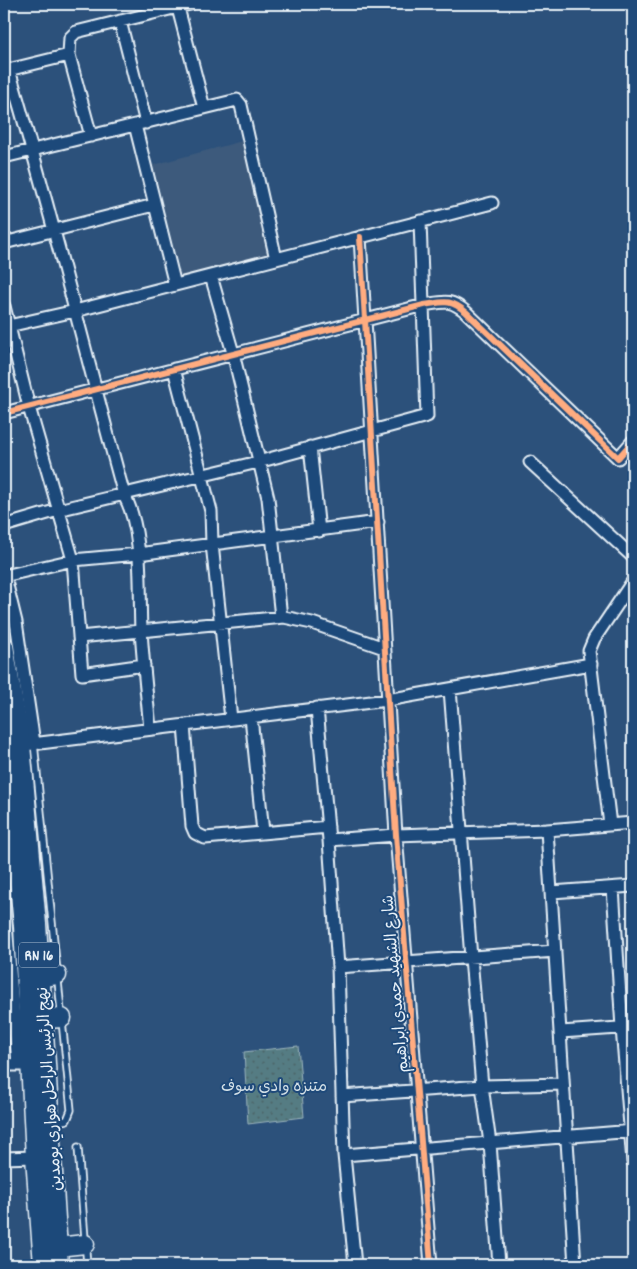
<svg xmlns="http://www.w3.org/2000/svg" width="637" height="1269" viewBox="0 0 637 1269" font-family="Dekko,'Playpen Sans Arabic',sans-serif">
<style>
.built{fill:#3c5a7c}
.green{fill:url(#green-dots);stroke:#9eb6be}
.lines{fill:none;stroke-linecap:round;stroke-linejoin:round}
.service-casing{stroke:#e8f1f8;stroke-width:9}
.minor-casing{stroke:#e8f1f8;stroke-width:15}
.primary-casing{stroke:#e8f1f8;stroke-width:21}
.service{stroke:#1f4a7a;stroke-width:5.5}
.minor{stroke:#1f4a7a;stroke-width:11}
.primary{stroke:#1f4a7a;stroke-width:18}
.cycleway-casing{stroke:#1f4a7a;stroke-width:9}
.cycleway{stroke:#ffac80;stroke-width:6}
.labels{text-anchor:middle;stroke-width:4;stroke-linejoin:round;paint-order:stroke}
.shield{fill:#1f4a7a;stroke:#acbfd2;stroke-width:1}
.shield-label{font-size:15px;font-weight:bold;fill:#e8f1f8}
.street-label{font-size:16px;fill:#e8f1f8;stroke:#1f4a7a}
.park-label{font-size:16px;fill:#d2dfe6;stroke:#1f4a7a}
</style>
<defs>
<pattern id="green-dots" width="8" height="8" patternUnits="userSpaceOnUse" patternTransform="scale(1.25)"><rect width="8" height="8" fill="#547c83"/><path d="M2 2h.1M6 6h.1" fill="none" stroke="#4e6569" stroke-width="1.8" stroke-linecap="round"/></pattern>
</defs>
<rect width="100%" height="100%" fill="#2c517b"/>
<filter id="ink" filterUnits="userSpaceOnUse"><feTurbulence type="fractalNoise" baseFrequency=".02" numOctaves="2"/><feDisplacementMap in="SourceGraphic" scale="10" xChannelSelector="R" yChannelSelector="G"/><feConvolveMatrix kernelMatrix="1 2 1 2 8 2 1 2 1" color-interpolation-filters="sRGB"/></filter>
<g filter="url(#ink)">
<!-- built -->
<path class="built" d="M242 141 269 255 181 277 153 165Z"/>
<!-- green -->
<path class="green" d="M298 1046 304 1117 248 1124 244 1052Z"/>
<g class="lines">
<!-- service casing -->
<g class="service-casing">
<path id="service" d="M34 743 71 1110 67 1120 52 1123
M78 1147 87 1265"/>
</g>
<!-- minor casing -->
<g class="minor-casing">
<path id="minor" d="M177 4 204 108
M120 21 146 123
M69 55 91 136
M9 70C51 210 85 353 124 495 144 531 139 589 141 630 143 663 147 696 150 729
M4 71 69 55 70 38 76 32 190 4
M135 125 175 285
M4 157 237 100 241 105 276 259
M360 237 396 835 431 1265
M4 243 154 205
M211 276 233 353 268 498 281 617
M4 306 29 407 73 560 82 674 144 665
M4 327 75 311 492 203
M174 369 211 511 212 544 231 719
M4 413 424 305C444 302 449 298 466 312L618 458 633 441
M310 447 319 531
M530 462 633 557
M4 526 58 510 258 462 427 416 420 221
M4 573 16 622 34 743
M4 576 73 560 138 554 378 522
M79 637 284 617 312 623 384 648
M450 689 471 958 482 1086 490 1143 499 1265
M317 708 329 840 338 967 344 1155 355 1265
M251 717 263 832
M184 725 192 826 195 833 205 838 328 827
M16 746 387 700 591 664
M610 825 589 651 594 639 633 581
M547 830 633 823
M329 840 396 835 547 830 575 1265
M613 888 622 1028 633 1162
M552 892 633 886
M4 900 18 1065
M338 967 555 951
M561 1032 633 1027
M4 1065H24
M342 1096 482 1086 563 1084
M344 1155 633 1131
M4 1158 35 1157"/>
</g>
<!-- primary casing -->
<g class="primary-casing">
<path id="primary" d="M4 646 21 745 37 924 59 1265
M4 724 23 926 35 1157 43 1265
M41 978 57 975
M32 1020 62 1018
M57 1247 85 1244"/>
</g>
<!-- service -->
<use href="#service" class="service"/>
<!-- minor -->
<use href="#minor" class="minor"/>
<!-- primary -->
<use href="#primary" class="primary"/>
<!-- cycleway casing -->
<g class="cycleway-casing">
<path id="cycleway" d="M360 237 396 835 431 1265
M4 413 424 305C444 302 449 298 466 312L618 458 633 441"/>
</g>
<!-- cycleway -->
<use href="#cycleway" class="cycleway"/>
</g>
</g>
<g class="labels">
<!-- shield labels -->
<rect class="shield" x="19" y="942.5" width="40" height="25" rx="4"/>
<g class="shield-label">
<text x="39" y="960">RN 16</text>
</g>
<!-- street labels -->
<g class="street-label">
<text transform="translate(394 984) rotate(-95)" y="6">شارع الشهيد حمدي ابراهيم</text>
<text transform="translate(48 1089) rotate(-94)" y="6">نهج الرئيس الراحل هواري بومدين</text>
</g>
<!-- park labels -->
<g class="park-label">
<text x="274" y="1091">متنزه وادي سوف</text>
</g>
</g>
<!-- margin -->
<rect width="637" height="1269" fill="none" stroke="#1f4a7a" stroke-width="20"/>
<rect x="10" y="10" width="617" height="1249" fill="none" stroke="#e8f1f8" stroke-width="2" filter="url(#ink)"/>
</svg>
